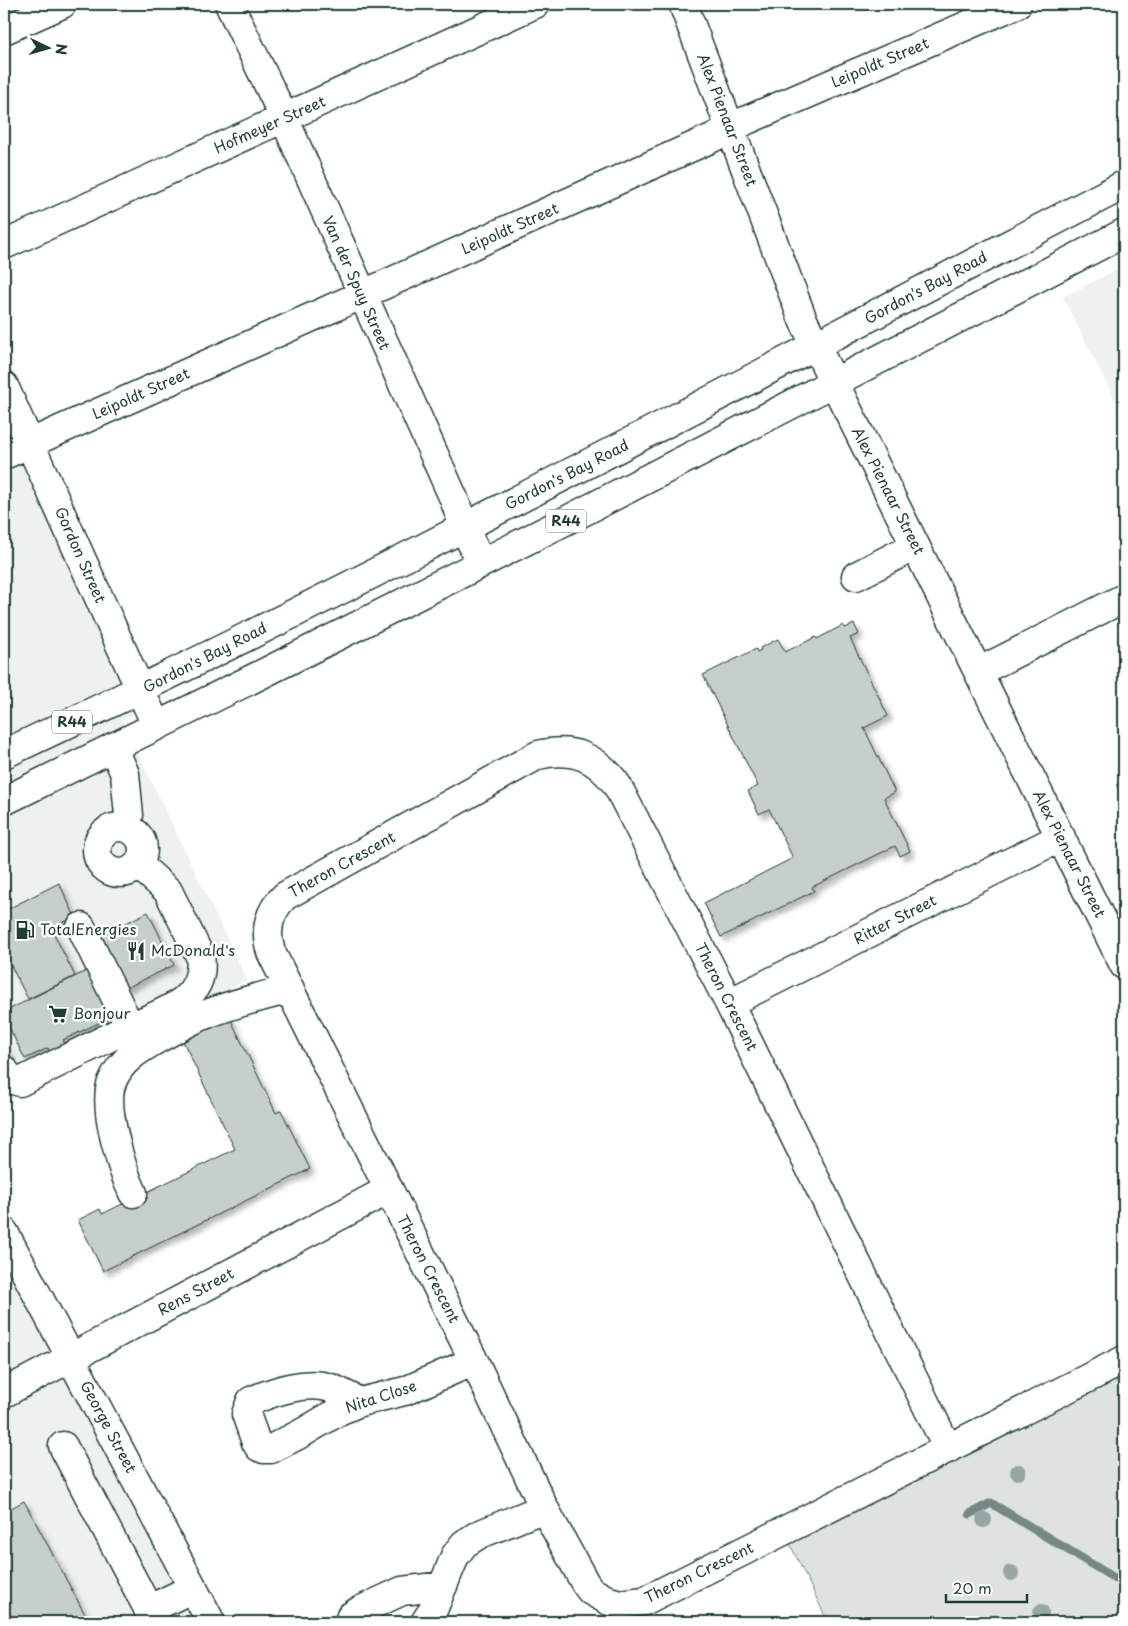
<svg xmlns="http://www.w3.org/2000/svg" width="1128" height="1626" viewBox="0 0 1128 1626" font-family="'Playpen Sans',sans-serif">
<style>
.built{fill:#eef1f0}
.green{fill:#dee3e2;stroke:#7e908b}
.lines{fill:none;stroke-linecap:round;stroke-linejoin:round}
.stream{stroke:#758883;stroke-width:9}
.building{fill:#c7cfcc;stroke:#1f3d34;filter:url(#shadow)}
.minor-casing{stroke:#1f3d34;stroke-width:31}
.major-casing{stroke:#1f3d34;stroke-width:31}
.minor{stroke:#fff;stroke-width:28}
.major{stroke:#fff;stroke-width:28}
.tree{fill:#99a6a3}
.labels{text-anchor:middle;stroke-width:5;stroke-linejoin:round;paint-order:stroke}
.shield{fill:#fff;stroke:#627771;stroke-width:1}
.shield-label{font-size:14px;font-weight:bold;fill:#1f3d34}
.street-label{font-size:15px;fill:#1f3d34;stroke:#fff}
.poi-label{font-size:15px;fill:#1f3d34;stroke:#fff;text-anchor:start}
</style>
<defs>
<filter id="shadow"><feDropShadow dx="4.5" dy="4.5" stdDeviation="2.5" flood-color="#0004"/></filter>
</defs>
<rect width="100%" height="100%" fill="#fff"/>
<filter id="ink" filterUnits="userSpaceOnUse"><feTurbulence type="fractalNoise" baseFrequency=".02" numOctaves="2"/><feDisplacementMap in="SourceGraphic" scale="10" xChannelSelector="R" yChannelSelector="G"/><feConvolveMatrix kernelMatrix="1 2 1 2 8 2 1 2 1" color-interpolation-filters="sRGB"/></filter>
<g filter="url(#ink)">
<!-- built -->
<path class="built" d="M1124 266V418L1063 297Z
M29 447 145 708 122 720 247 980 4 1100V458Z
M4 1234 213 1622H4Z"/>
<!-- green -->
<path class="green" d="M1124 1374V1622H828L789 1542Z"/>
<g class="lines">
<!-- stream -->
<path class="stream" d="M970 1514 991 1503 1124 1584"/>
</g>
<!-- building -->
<path class="building" d="M854 624 859 634 850 638 888 716 864 728 895 792 884 798 910 851 900 856 895 846 812 887 814 891 721 937 704 903 793 858 769 809 759 814 748 791 758 786 703 675 756 649 757 652 761 650 760 648 778 639 785 652 816 637 817 639 843 625 845 628Z
M59 883 75 917 51 928 75 976 28 999 4 952V911Z
M148 912 174 965 124 989 98 937Z
M90 969 113 1016 63 1040 68 1049 52 1057 48 1048 25 1059 4 1017V1012Z
M228 1014 276 1113 281 1110 310 1169 103 1271 78 1220 100 1209 102 1214 235 1149 181 1037Z
M4 1044 12 1060 4 1064Z
M24 1501 89 1622H4V1512Z"/>
<g class="lines">
<!-- minor casing -->
<g class="minor-casing">
<path id="minor" d="M229 4 279 107 454 499 464 527 481 563
M683 4 803 320 1124 965
M4 30 62 4
M4 245 535 4
M4 386 156 725
M4 455 712 138 747 120 1017 4
M856 576 915 546
M978 672 1124 598
M113 747 125 774 129 815 126 827
M97 850a23 23 0 1 1 46 0a23 23 0 1 1-46 0Z
M81 927 130 1027C163 1012 207 1001 200 956L168 891 139 865
M729 1003 1061 837
M4 1070 10 1079 20 1082 130 1027
M133 1193C122 1170 102 1107 112 1082 121 1059 140 1049 161 1037 174 1030 188 1022 202 1016 230 1004 260 997 290 989
M4 1232 211 1622
M4 1393 388 1190
M360 1402C351 1398 341 1392 331 1388 306 1380 275 1391 251 1401L246 1414 256 1442 259 1447 264 1449H271L302 1433 339 1411 360 1402 405 1391 474 1361
M63 1446 155 1622
M948 1449 729 1003 617 785C596 756 572 747 538 755L285 896C269 911 264 930 271 952L474 1361 544 1508 585 1583 591 1591 609 1601 620 1604 644 1601 1124 1360
M148 1610 193 1588
M349 1622 351 1616 359 1611 402 1591 443 1586
M425 1622 433 1610 455 1556 464 1544 478 1535 544 1508"/>
</g>
<!-- major casing -->
<g class="major-casing">
<path id="major" d="M4 754C383 576 752 377 1124 185
M4 801 258 676 571 518 1124 233"/>
</g>
<!-- minor -->
<use href="#minor" class="minor"/>
<!-- major -->
<use href="#major" class="major"/>
</g>
<!-- trees -->
<g class="tree">
<circle cx="1018" cy="1472" r="8"/>
<circle cx="984" cy="1520" r="8"/>
<circle cx="1011" cy="1573" r="8"/>
<circle cx="1041" cy="1612" r="8"/>
</g>
</g>
<!-- icons -->
<defs>
<g id="fuel-bare" transform="scale(1.5)"><path d="M-5.5-6h7V0h2V4h1.3V-2.5L3-4.5l.8-.8L6-3V5H2.5V1h-1V6h-7ZM-4.2-4.7v3.2H.2V-4.7Z" fill="#1f3d34" stroke="#fff" stroke-width="2.5" paint-order="stroke"/></g>
<g id="restaurant-bare" transform="scale(1.5)"><path d="M-5-6h1v4h1v-4h1v4h1v-4h1v5L-1.5 .5V6h-2V.5L-5-1ZM5-6V6H3V1.5H1.5Q1.5-4 5-6Z" fill="#1f3d34" stroke="#fff" stroke-width="2.5" paint-order="stroke"/></g>
<g id="supermarket-bare" transform="scale(1.5)"><path d="M-6-5.5h2.5l.6 2H6L4.5 2H-2.5L-4.4-4H-6ZM-1.5 3.2a1.3 1.3 0 1 0 .1 0ZM3 3.2a1.3 1.3 0 1 0 .1 0Z" fill="#1f3d34" stroke="#fff" stroke-width="2.5" paint-order="stroke"/></g>
</defs>
<g fill-rule="evenodd">
<use href="#fuel-bare" x="25" y="930"/>
<use href="#restaurant-bare" x="136" y="951"/>
<use href="#supermarket-bare" x="58" y="1014"/>
</g>
<g class="labels">
<!-- shield labels -->
<g class="shield">
<rect x="546" y="509.5" width="40" height="23" rx="4"/>
<rect x="52" y="710.5" width="40" height="23" rx="4"/>
</g>
<g class="shield-label">
<text x="566" y="526">R44</text>
<text x="72" y="727">R44</text>
</g>
<!-- street labels -->
<g class="street-label">
<text transform="translate(880 63) rotate(-23)" y="5">Leipoldt Street</text>
<text transform="translate(727 120) rotate(69)" y="5">Alex Pienaar Street</text>
<text transform="translate(270 125) rotate(-24)" y="5">Hofmeyer Street</text>
<text transform="translate(510 229) rotate(-24)" y="5">Leipoldt Street</text>
<text transform="translate(356 283) rotate(66)" y="5">Van der Spuy Street</text>
<text transform="translate(926 288) rotate(-28)" y="5">Gordon's Bay Road</text>
<text transform="translate(141 394) rotate(-24)" y="5">Leipoldt Street</text>
<text transform="translate(567 475) rotate(-27)" y="5">Gordon's Bay Road</text>
<text transform="translate(888 491) rotate(63)" y="5">Alex Pienaar Street</text>
<text transform="translate(80 555) rotate(66)" y="5">Gordon Street</text>
<text transform="translate(205 658) rotate(-27)" y="5">Gordon's Bay Road</text>
<text transform="translate(1069 854) rotate(63)" y="5">Alex Pienaar Street</text>
<text transform="translate(342 865) rotate(-29)" y="5">Theron Crescent</text>
<text transform="translate(895 920) rotate(-27)" y="5">Ritter Street</text>
<text transform="translate(726 997) rotate(63)" y="5">Theron Crescent</text>
<text transform="translate(428 1269) rotate(63)" y="5">Theron Crescent</text>
<text transform="translate(196 1292) rotate(-28)" y="5">Rens Street</text>
<text transform="translate(381 1397) rotate(-18)" y="5">Nita Close</text>
<text transform="translate(108 1427) rotate(62)" y="5">George Street</text>
<text transform="translate(699 1573) rotate(-26)" y="5">Theron Crescent</text>
</g>
<!-- poi labels -->
<g class="poi-label">
<text x="40" y="935">TotalEnergies</text>
<text x="151" y="956">McDonald's</text>
<text x="73" y="1019">Bonjour</text>
</g>
</g>
<!-- margin -->
<rect width="1128" height="1626" fill="none" stroke="#fff" stroke-width="20"/>
<rect x="10" y="10" width="1108" height="1606" fill="none" stroke="#1f3d34" stroke-width="2" filter="url(#ink)"/>
<!-- north arrow -->
<g transform="translate(48 48) rotate(95)" stroke="#ffffff" stroke-width="4" paint-order="stroke">
<path d="M0-4L9 19L0 12L-9 19Z" fill="#1f3d34"/>
<text y="-8" font-size="14" font-weight="bold" text-anchor="middle" fill="#1f3d34">N</text>
</g>
<!-- scale -->
<path d="M946 1594v8h81v-8" fill="none" stroke="#1f3d34" stroke-width="2.5"/>
<text x="953" y="1594" font-size="15" fill="#1f3d34" stroke="#ffffff" stroke-width="4" paint-order="stroke">20 m</text>
</svg>
